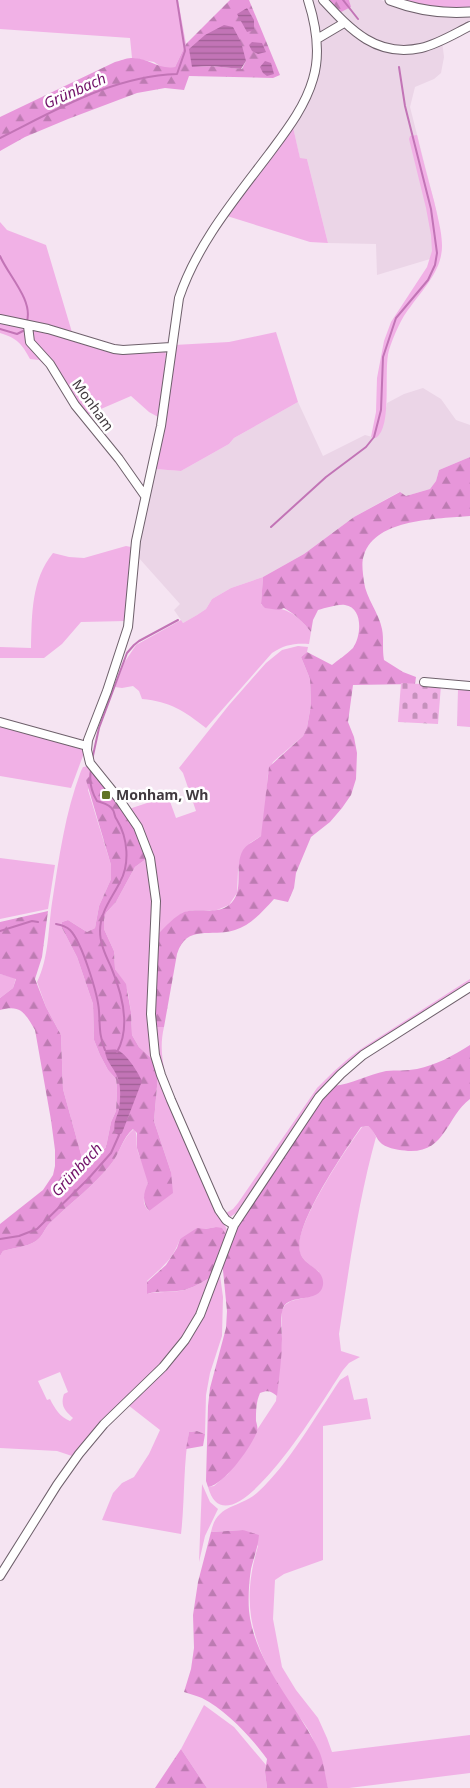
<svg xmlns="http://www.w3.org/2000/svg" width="470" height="1788" viewBox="0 0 470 1788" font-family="'Noto Sans',sans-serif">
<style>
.built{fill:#ebd5e7}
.green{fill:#f1b1e6;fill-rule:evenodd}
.forest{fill:url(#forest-firs);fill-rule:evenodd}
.cemetery{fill:url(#cemetery-stones)}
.water{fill:url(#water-rules)}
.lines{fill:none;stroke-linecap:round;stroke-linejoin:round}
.stream{stroke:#c274b6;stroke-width:2}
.minor-casing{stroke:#6e606b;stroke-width:10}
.tertiary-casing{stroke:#6e606b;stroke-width:11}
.minor{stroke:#fff;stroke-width:8}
.tertiary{stroke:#fff;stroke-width:9}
.poi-dot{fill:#607424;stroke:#fff;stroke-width:2}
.labels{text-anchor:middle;stroke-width:5;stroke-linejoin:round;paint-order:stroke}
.street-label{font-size:14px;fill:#413a3f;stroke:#fff}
.poi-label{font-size:14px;font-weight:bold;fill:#413a3f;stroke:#fff;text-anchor:start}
.water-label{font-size:15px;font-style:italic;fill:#721269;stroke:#fff}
</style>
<defs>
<pattern id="forest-firs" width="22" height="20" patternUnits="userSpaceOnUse" patternTransform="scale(1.25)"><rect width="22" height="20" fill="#e796da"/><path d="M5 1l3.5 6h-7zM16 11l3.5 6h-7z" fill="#bd7bb2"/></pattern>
<pattern id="cemetery-stones" width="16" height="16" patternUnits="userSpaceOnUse" patternTransform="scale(1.25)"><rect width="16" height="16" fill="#f1b1e6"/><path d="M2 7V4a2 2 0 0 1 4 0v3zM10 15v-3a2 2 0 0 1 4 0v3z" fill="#c591bc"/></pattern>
<pattern id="water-rules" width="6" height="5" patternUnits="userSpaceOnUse" patternTransform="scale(1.25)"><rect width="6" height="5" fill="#c274b6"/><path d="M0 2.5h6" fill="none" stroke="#9f6095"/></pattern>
</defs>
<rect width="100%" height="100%" fill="#f5e4f2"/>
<!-- built -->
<path class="built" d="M312 0H328L350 3 349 0H381L403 9 424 14 470 16V24L442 41 444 57 441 73 434 79 415 87 410 107 437 213 442 247 440 256 377 275 376 244 328 243 307 159H300L293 127 311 91 318 26Z
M423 388 441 399 456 420 470 425V457L439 470 436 481 430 489 406 496 399 492 354 517 304 554 263 577 231 588 212 599 206 609 197 615 183 623 174 610 180 604 138 557 155 469 181 471 229 444 234 438 298 402 323 456 365 435 376 438 383 424 387 403 404 394Z"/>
<!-- green -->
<path class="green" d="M0 0H178L186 44 175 67 164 69 154 62 132 58 130 38 0 29Z
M398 0H470V9L436 8Z
M293 127 300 158 307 159 328 243 310 242 227 216Z
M417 135C422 157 428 179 434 201 437 215 442 231 442 246 442 270 424 288 411 306 401 318 394 335 389 350 383 371 393 426 376 438L371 437 376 412 377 378 384 341 391 322 427 267 432 251 431 235 426 208 409 139 410 136Z
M0 222 7 230 46 245 74 339 100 347 163 350 166 354 160 418 149 412 131 396 87 415 46 366 39 360 30 359C22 344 17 338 0 333Z
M276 332 298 402 234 438 229 444 181 471 155 469 174 345 229 342Z
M126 546 131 547 126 621 81 622 62 644 44 658H0V647L31 648C32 615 31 580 53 553L69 557 84 558Z
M263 577 261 605C286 609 295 611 311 632L309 644C294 643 284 645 272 653L206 728C183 710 171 702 142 699L139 691 133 686 122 688 115 687 124 663 136 645 181 620 183 623 197 615 206 609 212 599 231 588Z
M298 646 308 647 307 652 301 657 310 679 311 705 307 727 303 736 273 762 268 774 263 831 261 836 250 843 238 870 237 893 229 905 217 910H193L182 913 158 934V891L153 862 129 809 168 796 176 818 196 811 183 773 179 768 229 705 266 663 282 650Z
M458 689 470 690V727L457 726Z
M0 724 80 746 84 753 71 788 0 776Z
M89 766 93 772 88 790 111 865V879L99 906 95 928 87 932 68 920 62 922V928L77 957 93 1004 94 1040 100 1055 108 1070 116 1079 117 1089 116 1111 111 1122 106 1147 91 1165 86 1164 82 1158 63 1089 61 1035 46 1007 37 982C49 958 48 929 52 903 59 858 65 813 81 771L83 767Z
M0 858 55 865 48 909 0 919Z
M146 859 150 869 153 891V1060L139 1047 132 1035 131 1012 128 993 125 984 115 969 114 951 104 929V920L106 913 116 902 135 867Z
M0 974 16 978 13 988 0 998Z
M470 979V985L396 1030 314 1099 236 1213 229 1218 223 1212 226 1213 233 1209 238 1203 317 1088C332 1073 346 1059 364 1047Z
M155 1027H164C159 1048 163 1065 168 1086L157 1052Z
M158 1075 227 1230 225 1238V1233L216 1227 205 1229 180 1239C172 1261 163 1266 147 1281V1294C159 1291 171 1293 184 1290 193 1288 202 1282 210 1278 202 1300 194 1324 180 1343 168 1360 152 1374 138 1388 115 1410 93 1432 72 1456L57 1451 0 1448V1256L3 1251C13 1248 27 1247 36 1241 43 1236 44 1229 50 1223 70 1203 93 1187 111 1164 120 1153 122 1138 134 1129 138 1135 136 1140 137 1148 139 1159 148 1170 148 1182 148 1194 138 1199 149 1211L171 1172 154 1121ZM60 1372 68 1392 64 1394C60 1406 65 1411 73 1418L70 1421C60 1417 55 1409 50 1399L47 1400 38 1381Z
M368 1126 372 1129 376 1137C358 1202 349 1268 339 1334L341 1351 360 1357 349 1363 343 1370C331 1387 229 1562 208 1487L214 1486 228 1474 276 1401 282 1341V1310L285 1305 291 1301 312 1296 319 1272C313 1267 303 1261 300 1253 291 1229 347 1148 362 1127Z
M219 1268 223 1297 222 1336 210 1373 206 1395 205 1434 197 1431 189 1432C183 1466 185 1500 181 1534L102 1520 113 1493 122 1483 134 1477 149 1454 160 1430 128 1405C153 1382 180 1358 197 1327 207 1309 213 1287 219 1268Z
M348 1375 354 1400 367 1398 371 1419 323 1426V1560L284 1574 275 1580 273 1619 282 1667 296 1690 318 1718 327 1738 332 1752 470 1735V1773L349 1788H328C323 1771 319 1753 312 1737 306 1724 296 1713 288 1702 254 1647 239 1610 258 1546L243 1530 211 1532C217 1503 239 1509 258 1492 288 1465 317 1414 340 1380Z
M202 1484 210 1502 218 1509 205 1536 199 1562Z
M204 1705 234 1727 266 1765 265 1772 267 1788H207L181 1749Z"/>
<!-- forest -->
<path class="forest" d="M230 0H249L280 75 273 78 189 76 184 90 165 88 137 93 68 119 25 137 0 151V117L115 62C120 61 126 58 131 58 148 57 158 70 175 67L186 44ZM246 61 242 69 211 66 192 67Z
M328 0H349L351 7 341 12Z
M470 457V516C438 519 376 518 364 555 361 562 363 574 364 582 366 598 379 613 382 629 384 639 382 649 384 660L403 672 416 677 415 684 353 685 348 722 354 737 357 753 356 779 351 795 342 808 330 822 311 837 296 873 294 888 288 902 274 899C263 911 251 925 235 930 211 938 187 923 177 954L164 1027H155L158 934C165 927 175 916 184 912 199 907 217 915 229 905 246 892 233 867 243 850 248 843 255 841 261 836L269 767 303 736 307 727 311 705 310 679 301 657 307 652 332 665C338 660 347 654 353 648 361 637 364 608 345 605 338 604 326 608 318 610L313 620 311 632C304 623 295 614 284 608L279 610 265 608 261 604 263 577 304 554 354 517 400 492 406 496 430 489 436 481 439 470Z
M93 772 116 798 134 826 146 859 135 867 116 902 106 913 104 920V929L114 951 115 969 126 984 131 1012 132 1035 139 1047 153 1060 158 1075 154 1121 171 1172 173 1193 149 1211C142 1202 143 1194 148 1183L137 1148V1133L133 1129C122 1138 120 1153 111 1164 93 1187 70 1203 50 1223 44 1229 43 1236 36 1241 27 1247 13 1248 3 1251L0 1256V1224L43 1190 53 1175 55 1166V1150L51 1120 35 1030C25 1013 21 1004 0 1010V998L13 988 16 979 0 974V922L48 911 42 957 35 979 46 1007 61 1035 63 1089 82 1158 86 1164 92 1165 106 1147 111 1122 116 1111 117 1089 116 1079 108 1070 100 1055 94 1040 93 1004 77 957 62 928V922L68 920 87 932 95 928 99 906 111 879V865L86 780Z
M470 1045V1099C446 1117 446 1153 408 1151 400 1150 389 1149 382 1144 376 1139 374 1130 368 1126L361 1127C345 1151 293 1225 300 1252 303 1266 325 1268 323 1285 320 1304 289 1293 283 1308 280 1317 282 1330 282 1339 282 1358 279 1377 277 1396 271 1391 268 1390 260 1393 256 1402 256 1411 256 1421 257 1425 258 1428 257 1432 250 1448 225 1484 208 1487L206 1481 208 1406 210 1388 226 1328 227 1311 222 1260 238 1222 320 1101 333 1086C352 1084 367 1075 386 1071 396 1070 407 1071 417 1069 436 1065 453 1056 470 1045Z
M216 1227 222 1228 225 1233V1238L210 1278C202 1282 193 1288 184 1290 171 1293 159 1290 147 1294V1282L166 1265 177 1248 180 1239 197 1228 205 1229Z
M197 1431 205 1434 203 1446 186 1449 189 1432Z
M243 1530 259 1535C258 1547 254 1557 251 1569 249 1582 248 1597 249 1611 255 1665 297 1704 319 1751 324 1762 325 1776 328 1788H267L265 1772 267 1759C252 1738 226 1710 202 1698 197 1696 190 1694 184 1692L191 1669 194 1648 193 1615 198 1582 211 1532Z
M181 1749 207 1788H155Z"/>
<!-- cemetery -->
<path class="cemetery" d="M401 683 441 685 438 724 398 722Z"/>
<!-- water -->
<path class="water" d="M247 8 254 20V30L247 32 237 14Z
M224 25 233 27 241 42 246 61 241 69 211 66 192 67 189 49 205 35Z
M252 42 262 43 266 52 258 54 252 51 249 45Z
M265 61 271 63 274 74 267 76 263 73 260 67Z
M105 1050C109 1050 114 1049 117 1050 126 1053 138 1072 142 1081L122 1133 119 1135 115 1133C113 1123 116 1119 119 1110 120 1102 121 1090 119 1082 117 1070 105 1062 105 1050Z"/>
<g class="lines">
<!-- stream -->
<path class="stream" d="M343 0 358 19
M0 138C56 110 113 76 177 74L185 51 177 0
M0 256C8 275 33 300 27 321
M0 329 17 334 23 331
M271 527 326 477 366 447 374 437 381 410 383 357 396 318 428 280 435 265 437 253 431 209 405 106 399 67
M92 760 99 728 127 653 134 645 139 641 178 620
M91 770C89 781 91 791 97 801 102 803 110 804 113 810 115 813 114 817 117 820 128 838 130 864 120 882 112 898 100 912 100 931 100 944 106 956 111 967 122 993 131 1027 117 1052
M56 924C62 925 66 926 70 930 82 942 98 995 99 1011 100 1026 99 1036 105 1050
M0 931 32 921 38 922
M0 1239 19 1236 37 1229 88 1179 111 1153 119 1135"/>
<!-- minor casing -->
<g class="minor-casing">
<path id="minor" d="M323 0C350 29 376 58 421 48 438 44 454 34 470 26
M317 39 344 23
M0 319 48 329 114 349 123 350 171 347
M28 326 30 342 50 364 75 405 119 459 145 496
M424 682 470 686
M0 722 87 746
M234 1225 226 1220 219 1210 171 1100 161 1075 155 1055 151 1014 156 901 150 858 138 827 119 799 90 763 87 750 88 740 107 691 128 627 136 541 161 426 179 298C197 244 235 199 269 154 286 131 305 107 313 79 321 53 316 25 308 0
M0 1576 57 1485 79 1454 104 1424 163 1367 185 1340 200 1315 234 1225 319 1097 341 1074 363 1055 470 987"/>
</g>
<!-- tertiary casing -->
<g class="tertiary-casing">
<path id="tertiary" d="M390 0C416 10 443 14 470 12"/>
</g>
<!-- minor -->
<use href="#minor" class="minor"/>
<!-- tertiary -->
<use href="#tertiary" class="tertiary"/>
</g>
<!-- markers -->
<rect class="poi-dot" x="101" y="790" width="10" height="10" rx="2.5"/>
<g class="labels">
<!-- street labels -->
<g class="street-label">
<text transform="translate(93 405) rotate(54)" y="5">Monham</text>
</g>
<!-- poi labels -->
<g class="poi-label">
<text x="116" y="800">Monham, Wh</text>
</g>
<!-- water labels -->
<g class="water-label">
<text transform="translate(75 91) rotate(-24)" y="5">Grünbach</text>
<text transform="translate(77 1170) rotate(-47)" y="5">Grünbach</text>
</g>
</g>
</svg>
